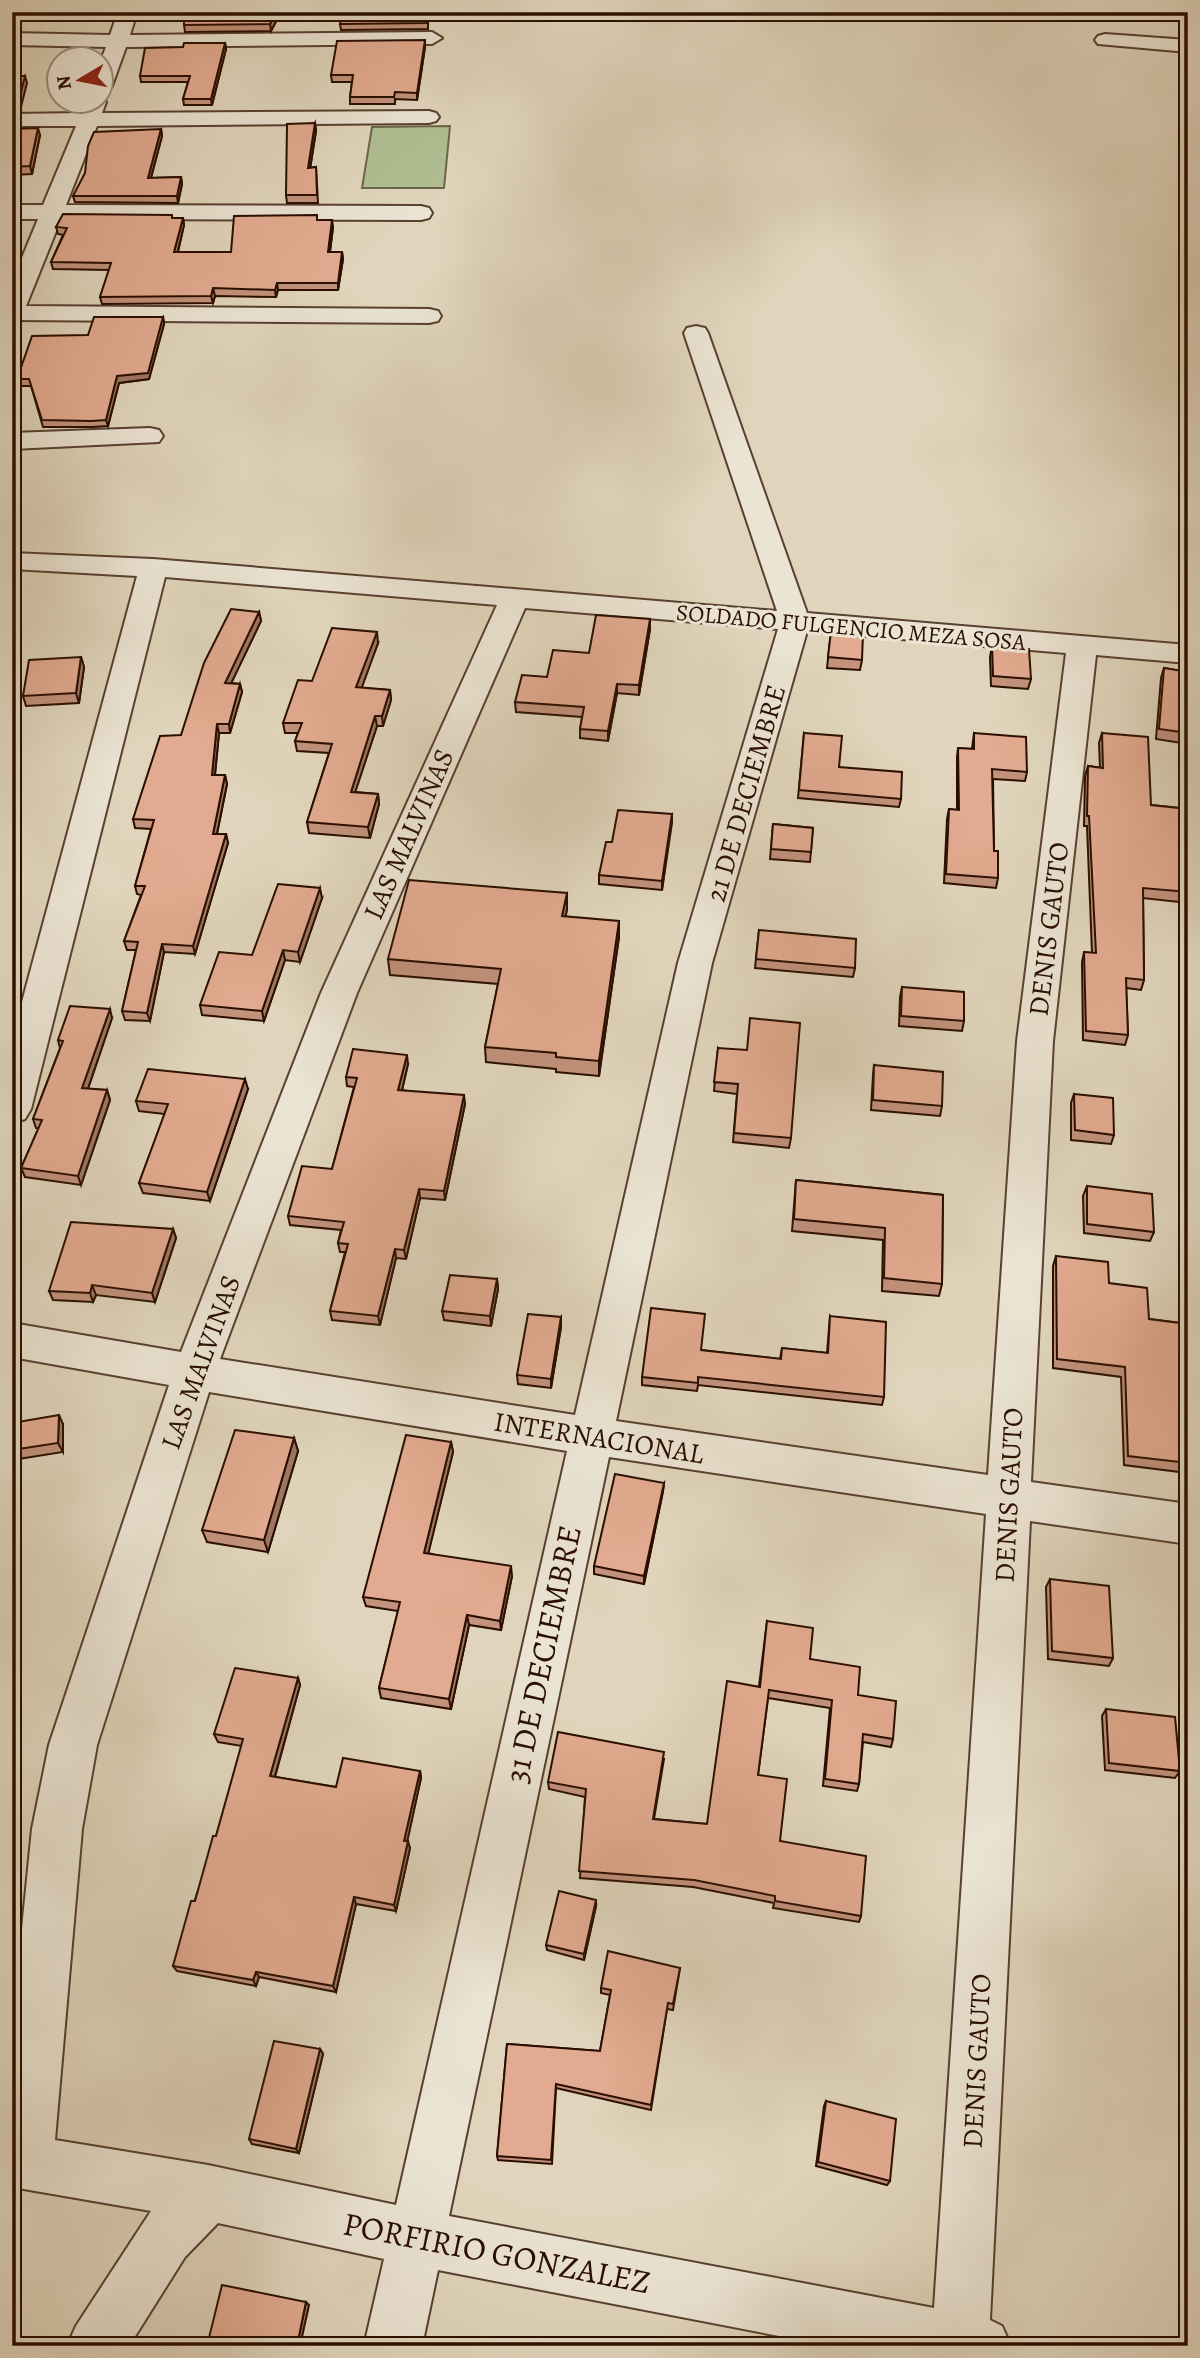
<svg xmlns="http://www.w3.org/2000/svg" width="1200" height="2358" viewBox="0 0 1200 2358" font-family="Alegreya,serif">
<style>
.green{fill:#b0be92;stroke:#6d664a;stroke-width:2}
.lines{fill:none;stroke-linecap:round;stroke-linejoin:round}
.minor-casing{stroke:#584030;stroke-width:4}
.minor{fill:#ebe4d3;fill-rule:evenodd}
.wall{fill:#c2927c;stroke:#2a0e01;stroke-width:2}
.shaded-wall{fill:#9e7765;stroke:#2a0e01;stroke-width:2}
.building{fill:#e2aa90;stroke:#2a0e01;stroke-width:2}
.labels{text-anchor:middle;stroke-width:6;stroke-linejoin:round;paint-order:stroke}
.far-street-label{font-size:23px;fill:#2a0e01;stroke:#ebe4d3}
.street-label{font-size:28px;fill:#2a0e01;stroke:#ebe4d3}
.near-street-label{font-size:33px;fill:#2a0e01;stroke:#ebe4d3}
</style>
<rect width="100%" height="100%" fill="#e0d5bc"/>
<filter id="stains"><feTurbulence type="fractalNoise" baseFrequency=".00286" numOctaves="4"/><feColorMatrix values="0 0 0 0 .2 0 0 0 0 .09 0 0 0 0 .02 0 0 0 .5 -.17"/></filter>
<radialGradient id="worn" r=".72"><stop offset=".6" stop-color="#630" stop-opacity="0"/><stop offset="1" stop-color="#630" stop-opacity=".3"/></radialGradient>
<!-- green -->
<path class="green" d="M450 126 444 188H362L372 127Z"/>
<g class="lines">
<!-- minor casing -->
<g class="minor-casing">
<path id="minor" d="M118 12H137L130 35 432 32 442 38 432 44 126 47 112 86 109 90 102 92 101 60 106 47 12 45V33L110 35Z
M1105 34 1188 40V52L1098 44 1095 40 1098 36Z
M102 97 106 102 102 113 429 111 436 113 439 117 436 121 429 123 97 126 66 205 421 206 429 208 432 213 429 218 421 220 61 219 26 306 429 309 438 311 441 316 438 321 429 323 12 320V282L38 219H12V205H43L76 126H12V114L81 113 86 102H102Z
M696 326 705 328 708 333 807 613 1188 645V663L1096 655 1053 1041 1031 1482 1188 1504V1544L1030 1521 990 2320 1002 2326 1011 2346H831L438 2270 422 2346H364L384 2259 218 2223 185 2257 129 2346H67L76 2326 151 2211 12 2187V2028L32 1829 49 1745 169 1385 12 1357V1323L181 1352 321 993 497 605 165 577 31 1109 25 1119 12 1123V1039L137 576 12 569V553L153 559 777 611 684 333 687 328ZM525 608 778 629 678 963 575 1415 220 1359 357 993ZM807 631 1066 653 1017 1041 988 1475 616 1421 712 963ZM209 1392 567 1451 396 2205 208 2165 55 2140 82 1829 97 1745ZM609 1457 986 1514 934 2308 449 2216Z
M150 428 159 430 163 436 159 442 12 449V433Z"/>
</g>
<!-- minor -->
<use href="#minor" class="minor"/>
</g>
<!-- wall -->
<path class="wall" d="M206 12H281L271 31 185 32 184 25 200 19Z
M428 18V29L341 30 340 24Z
M225 43 226 49 212 105H184L183 99 188 82H141L140 76Z
M425 47 417 100 395 99V104H350V97L352 82H332L331 75Z
M12 121 15 128 40 135 32 174 12 175Z
M315 123 316 131 310 168 316 167 318 203H287L286 195Z
M161 129 162 136 151 178 181 177 182 184 178 203 75 202 73 196Z
M173 218H183L184 225 178 252H231L318 220 333 227 330 252H342L343 259 338 290H278L276 297 215 296 213 303 102 304 100 297 109 270 53 269 51 262 63 235 58 234 56 227Z
M163 317 164 324 149 379 119 383 108 426 93 427H43L31 386H18L17 379 88 335Z
M259 612 261 621 231 683 240 684 242 692 230 733H219L215 775H225L227 784 217 834H226L228 843 195 954 164 952 150 1021 125 1020 122 1011 136 950H127L124 941 141 895 137 894 135 886 151 829 135 828 133 819 181 735Z
M650 629 639 695 617 693 608 741 580 738V729L582 717 516 712 515 702 547 677 589 653Z
M831 631 862 660 860 670 827 668Z
M378 643 361 688 390 690 391 700 383 726H377L355 792 378 794 379 804 370 838 309 833 307 822 329 753 297 751 295 741 298 733H285L283 723 312 681Z
M992 646 1031 679 1028 689 991 686 990 657Z
M81 657 84 667 79 703 26 706 23 696Z
M1164 668 1188 672V744L1156 739 1161 678Z
M804 733 839 767 901 799 899 807 798 798Z
M974 733 1027 772 1025 781 993 779 994 851 998 878 996 888 944 883 947 819 949 809 957 810V757L958 748 972 749Z
M1102 733 1151 805 1188 809V903L1143 898 1144 980 1141 990 1126 988 1128 1035 1125 1045 1083 1040 1082 962 1084 952 1092 953 1087 826H1084L1085 776 1088 766 1100 768 1099 743Z
M672 814 662 890 599 884V875L612 842Z
M773 824 813 828 810 862 770 859Z
M567 893V909L565 917 619 937 599 1076 556 1072V1069L486 1062 485 1047 498 984 390 975 388 959Z
M322 898 300 962 285 960 264 1021 202 1015 200 1005 252 955Z
M759 930 855 968 853 977 755 968Z
M902 987 964 1021 962 1031 899 1026 900 997Z
M112 1018 88 1089 107 1090 110 1100 81 1185 25 1177 21 1168 39 1128H36L33 1119 60 1048 58 1040Z
M718 1048 791 1138 789 1148 733 1142 737 1094 714 1091Z
M408 1064 402 1090 465 1104 445 1200 420 1198 406 1259 396 1258 380 1325 332 1320 330 1311 345 1252H340L338 1243 341 1230 290 1225 288 1216 332 1169 354 1087 347 1086 346 1077Z
M874 1065 942 1106 940 1116 871 1110 873 1075Z
M248 1089 210 1201 143 1193 139 1183 165 1114 139 1111 136 1101Z
M1074 1094 1114 1135 1111 1144 1071 1140V1103Z
M796 1180 943 1195 942 1284 939 1296 882 1291 883 1240 792 1231Z
M1087 1186 1154 1232 1150 1241 1084 1233 1083 1196Z
M173 1229 176 1238 155 1302 96 1295 93 1302 53 1300 49 1291Z
M1056 1256 1109 1283 1149 1319 1188 1324V1473L1124 1465 1121 1377 1053 1368V1266Z
M497 1279 498 1289 491 1326 444 1320 442 1311Z
M830 1316 884 1397 882 1405 698 1385 697 1391 642 1385V1377L701 1350 780 1359 782 1348 827 1353Z
M561 1317V1327L551 1388 518 1384 517 1375Z
M12 1423 63 1424V1452L12 1460Z
M294 1438 298 1451 268 1552 207 1542 202 1530Z
M451 1442 453 1452 428 1553 512 1576 501 1630 469 1625 451 1709 381 1698 379 1688 398 1611 366 1606 363 1597Z
M664 1483 663 1491 644 1584 594 1574V1566Z
M1050 1579 1113 1658 1109 1666 1048 1659 1046 1587Z
M1186 1599H1188V1701L1180 1609Z
M767 1621 810 1659 858 1695 893 1739 891 1747 863 1742 859 1784 857 1791 823 1786 830 1708 768 1698 758 1775 780 1841 861 1916 859 1922 773 1908 774 1903 693 1887 580 1878 585 1797 549 1789 548 1782 664 1759 654 1819 707 1824 759 1686Z
M298 1678 300 1685 275 1777 336 1787 420 1771 421 1778 407 1841 410 1848 396 1911 356 1904 336 1992 259 1977 256 1986 177 1971 173 1966 216 1836 242 1746 218 1742 214 1734Z
M1106 1709 1180 1771 1175 1778 1105 1770 1102 1716Z
M596 1906 584 1960 547 1950 546 1945Z
M680 1968 673 2010 667 2009 651 2110 556 2088 552 2164 498 2160 497 2156 507 2044 600 2051 610 1995 601 1993V1988Z
M320 2049 323 2054 299 2153 252 2144 249 2139Z
M826 2101 890 2181 887 2185 816 2166 824 2106Z"/>
<!-- shaded-wall -->
<path class="shaded-wall" d="M276 12H281L271 31 270 24Z
M425 40V47L417 100V93Z
M225 43 226 49 212 105 211 99Z
M25 76 27 83 20 111 12 113V106Z
M315 123 316 131 309 176 308 168Z
M38 128 40 135 32 174 30 166Z
M161 129 162 136 149 185 148 178Z
M181 177 182 184 178 203 177 196Z
M183 218 184 225 176 259 174 252Z
M332 220 333 227 329 259 328 252Z
M342 252 343 259 338 290V283Z
M277 283 278 290 276 297 275 290Z
M213 288 215 296 213 303 211 296Z
M163 317 164 324 149 379 119 383 108 426 106 420 117 376Z
M259 612 261 621 227 692 225 683Z
M650 619V629L639 695V685Z
M377 632 378 643 358 698 356 687Z
M81 657 84 667 79 703 76 693Z
M240 684 242 692 230 733 229 724Z
M617 684V693L608 741V731Z
M390 690 391 700 383 726 382 716Z
M375 716 377 726 352 802 351 792Z
M217 724 219 733 214 784 212 775Z
M225 775 227 784 215 843 213 834Z
M378 794 379 804 370 838 368 827Z
M672 814V823L662 890V881Z
M226 834 228 843 195 954 193 946Z
M320 888 322 898 300 962 298 952Z
M567 893V909L563 932 562 916Z
M619 921V937L599 1076V1061Z
M162 944 164 952 150 1021 147 1013Z
M283 950 285 960 264 1021 262 1011Z
M110 1009 112 1018 85 1097 82 1088Z
M407 1055 408 1064 400 1099 398 1090Z
M245 1079 248 1089 210 1201 207 1192Z
M107 1090 110 1100 81 1185 78 1176Z
M464 1095 465 1104 445 1200 444 1191Z
M419 1189 420 1198 406 1259 404 1250Z
M173 1229 176 1238 155 1302 152 1293Z
M395 1249 396 1258 380 1325 378 1316Z
M497 1279 498 1289 491 1326 490 1316Z
M92 1285 96 1295 93 1302 90 1293Z
M561 1317V1327L551 1388V1379Z
M59 1415 63 1424V1452L58 1443Z
M294 1438 298 1451 268 1552 264 1540Z
M451 1442 453 1452 426 1563 424 1553Z
M664 1483 663 1491 644 1584V1576Z
M511 1566 512 1576 501 1630 500 1621Z
M467 1615 469 1625 451 1709 449 1699Z
M298 1678 300 1685 273 1783 270 1776Z
M420 1771 421 1778 406 1847 404 1841Z
M408 1841 410 1848 396 1911 394 1905Z
M354 1897 356 1904 336 1992 333 1986Z
M596 1900V1906L584 1960V1954Z
M256 1972 259 1977 256 1986 253 1980Z
M320 2049 323 2054 299 2153 296 2149Z
M306 2302 309 2305 300 2346H297Z"/>
<!-- building -->
<path class="building" d="M206 12H276L270 24 184 25V20L200 19Z
M428 18 427 23 340 24 341 21Z
M425 40 417 93 395 92 394 97H350L353 75H331L337 41Z
M184 43H225L211 99H183L190 76H140L145 48 183 47Z
M12 76H25L18 104 12 106Z
M315 123 308 168 316 167 317 195H286L287 124Z
M38 128 30 166 12 167V129Z
M161 129 148 178 181 177 177 196H73L85 173 88 146 94 132Z
M63 214 172 215V218H183L174 252H231L234 216 317 215V220H332L328 252H342L338 283H277L275 290 213 288 211 296 100 297 111 263 51 262 67 228 56 227Z
M94 317H163L148 373 117 376 106 420 91 421 42 420 29 379H17L32 336 88 335Z
M231 609 259 612 225 683 240 684 229 724H217L212 775H225L213 834H226L193 946 162 944 147 1013 122 1011 138 942 124 941 145 886H135L154 820 133 819 160 736 181 735 204 663Z
M596 615 650 619 639 685 617 684 608 731 580 729 584 707 515 702 522 675 547 677 553 650 589 653Z
M332 628 377 632 356 687 390 690 382 716H375L351 792 378 794 368 827 307 822 332 744 295 741 302 723H283L298 680 312 681Z
M831 631 863 633 862 660 828 657Z
M992 646 1029 649 1031 679 993 676Z
M81 657 76 693 23 696 29 660Z
M1164 668 1188 672V733L1159 729Z
M804 733 842 736 839 767 902 772 901 799 799 790Z
M974 733 1026 737 1027 772 992 769 994 851H998V878L946 874 949 809 959 810 958 748 974 749Z
M1102 733 1148 737 1151 805 1188 809V892L1143 888 1144 980 1126 978 1128 1035 1086 1031 1084 952 1096 953 1089 816H1087L1088 766 1103 768Z
M618 810 672 814 662 881 599 875 606 842H612Z
M773 824 813 828 811 852 771 849Z
M409 880 567 893 562 916 619 921 599 1061 556 1057V1053L485 1047 501 969 388 959Z
M278 884 320 888 298 952 283 950 262 1011 200 1005 219 952 252 955Z
M759 930 856 939 855 968 756 959Z
M902 987 964 992V1021L901 1016Z
M70 1006 110 1009 82 1088 107 1090 78 1176 21 1168 42 1120 33 1119 63 1041 58 1040Z
M750 1018 800 1023 791 1138 734 1133 738 1084 714 1082 718 1048 747 1050Z
M353 1049 407 1055 398 1090 464 1095 444 1191 419 1189 404 1250 395 1249 378 1316 330 1311 348 1244 338 1243 344 1222 288 1216 302 1166 332 1169 357 1078 346 1077Z
M874 1065 943 1072 942 1106 873 1100Z
M148 1069 245 1079 207 1192 139 1183 168 1104 136 1101Z
M1074 1094 1113 1098 1114 1135 1075 1130Z
M796 1180 943 1195 942 1284 884 1278 885 1228 794 1219Z
M1087 1186 1152 1194 1154 1232 1087 1224Z
M71 1222 173 1229 152 1293 92 1285 90 1293 49 1291Z
M1056 1256 1108 1262 1109 1283 1147 1288 1149 1319 1188 1324V1463L1128 1456 1125 1367 1057 1359Z
M450 1275 497 1279 490 1316 442 1311Z
M651 1308 705 1314 701 1350 781 1359 782 1348 828 1353 830 1316 886 1322 884 1397 698 1377V1383L642 1377Z
M528 1314 561 1317 551 1379 517 1375Z
M59 1415 58 1443 12 1450V1423Z
M235 1430 294 1438 264 1540 202 1530Z
M406 1435 451 1442 424 1553 511 1566 500 1621 467 1615 449 1699 379 1688 400 1602 363 1597Z
M615 1474 664 1483 644 1576 594 1566Z
M1050 1579 1109 1586 1113 1658 1052 1651Z
M1186 1599H1188V1619Z
M767 1621 813 1628 810 1659 860 1667 858 1695 896 1701 893 1739 863 1734 859 1784 825 1779 832 1700 769 1690 758 1775 787 1779 780 1841 866 1856 861 1916 775 1901V1896L694 1880 579 1871 586 1789 548 1782 558 1732 664 1752 653 1819 707 1824 727 1681 760 1687Z
M235 1668 298 1678 270 1776 336 1787 343 1758 420 1771 404 1841H408L394 1905 354 1897 333 1986 256 1972 253 1980 173 1966 191 1901H195L213 1836H216L243 1739 214 1734Z
M1106 1709 1175 1717 1180 1771 1109 1763Z
M559 1891 596 1900 584 1954 546 1945Z
M608 1951 680 1968 673 2004 668 2003 651 2105 556 2084 551 2160 497 2156 507 2044 600 2051 611 1990 601 1988Z
M274 2041 320 2049 296 2149 249 2139Z
M826 2101 896 2119 890 2181 818 2162Z
M222 2285 306 2302 297 2346H207Z"/>
<g class="labels">
<!-- far-street labels -->
<g class="far-street-label">
<text transform="translate(851 627) rotate(5)" y="8">SOLDADO FULGENCIO MEZA SOSA</text>
</g>
<!-- street labels -->
<g class="street-label">
<text transform="translate(745 793) rotate(-74)" y="10">21 DE DECIEMBRE</text>
<text transform="translate(408 834) rotate(-66)" y="10">LAS MALVINAS</text>
<text transform="translate(1048 929) rotate(-83)" y="10">DENIS GAUTO</text>
<text transform="translate(200 1362) rotate(-70)" y="10">LAS MALVINAS</text>
<text transform="translate(599 1437) rotate(9)" y="10">INTERNACIONAL</text>
<text transform="translate(1008 1495) rotate(-87)" y="10">DENIS GAUTO</text>
<text transform="translate(976 2061) rotate(-87)" y="10">DENIS GAUTO</text>
</g>
<!-- near-street labels -->
<g class="near-street-label">
<text transform="translate(542 1654) rotate(-78)" y="12">31 DE DECIEMBRE</text>
<text transform="translate(497 2252) rotate(11)" y="12">PORFIRIO GONZALEZ</text>
</g>
</g>
<!-- margin -->
<rect width="1200" height="2358" fill="none" stroke="#e0d5bc" stroke-width="42"/>
<rect x="14" y="14" width="1172" height="2330" fill="none" stroke="#2a0e01" stroke-width="3.5"/>
<rect x="21" y="21" width="1158" height="2316" fill="none" stroke="#2a0e01" stroke-width="2"/>
<!-- north arrow -->
<g transform="translate(80 80) rotate(260)"><circle r="33" fill="#ebe4d3" stroke="#9e8e7f" stroke-width="2"/>
<path d="M0-5L12 26L0 18L-12 26Z" fill="#8f2418"/>
<text y="-10" font-size="19" font-weight="bold" text-anchor="middle" fill="#2a0e01">N</text>
</g>
<rect width="100%" height="100%" filter="url(#stains)"/>
<rect width="100%" height="100%" fill="url(#worn)"/>
</svg>
